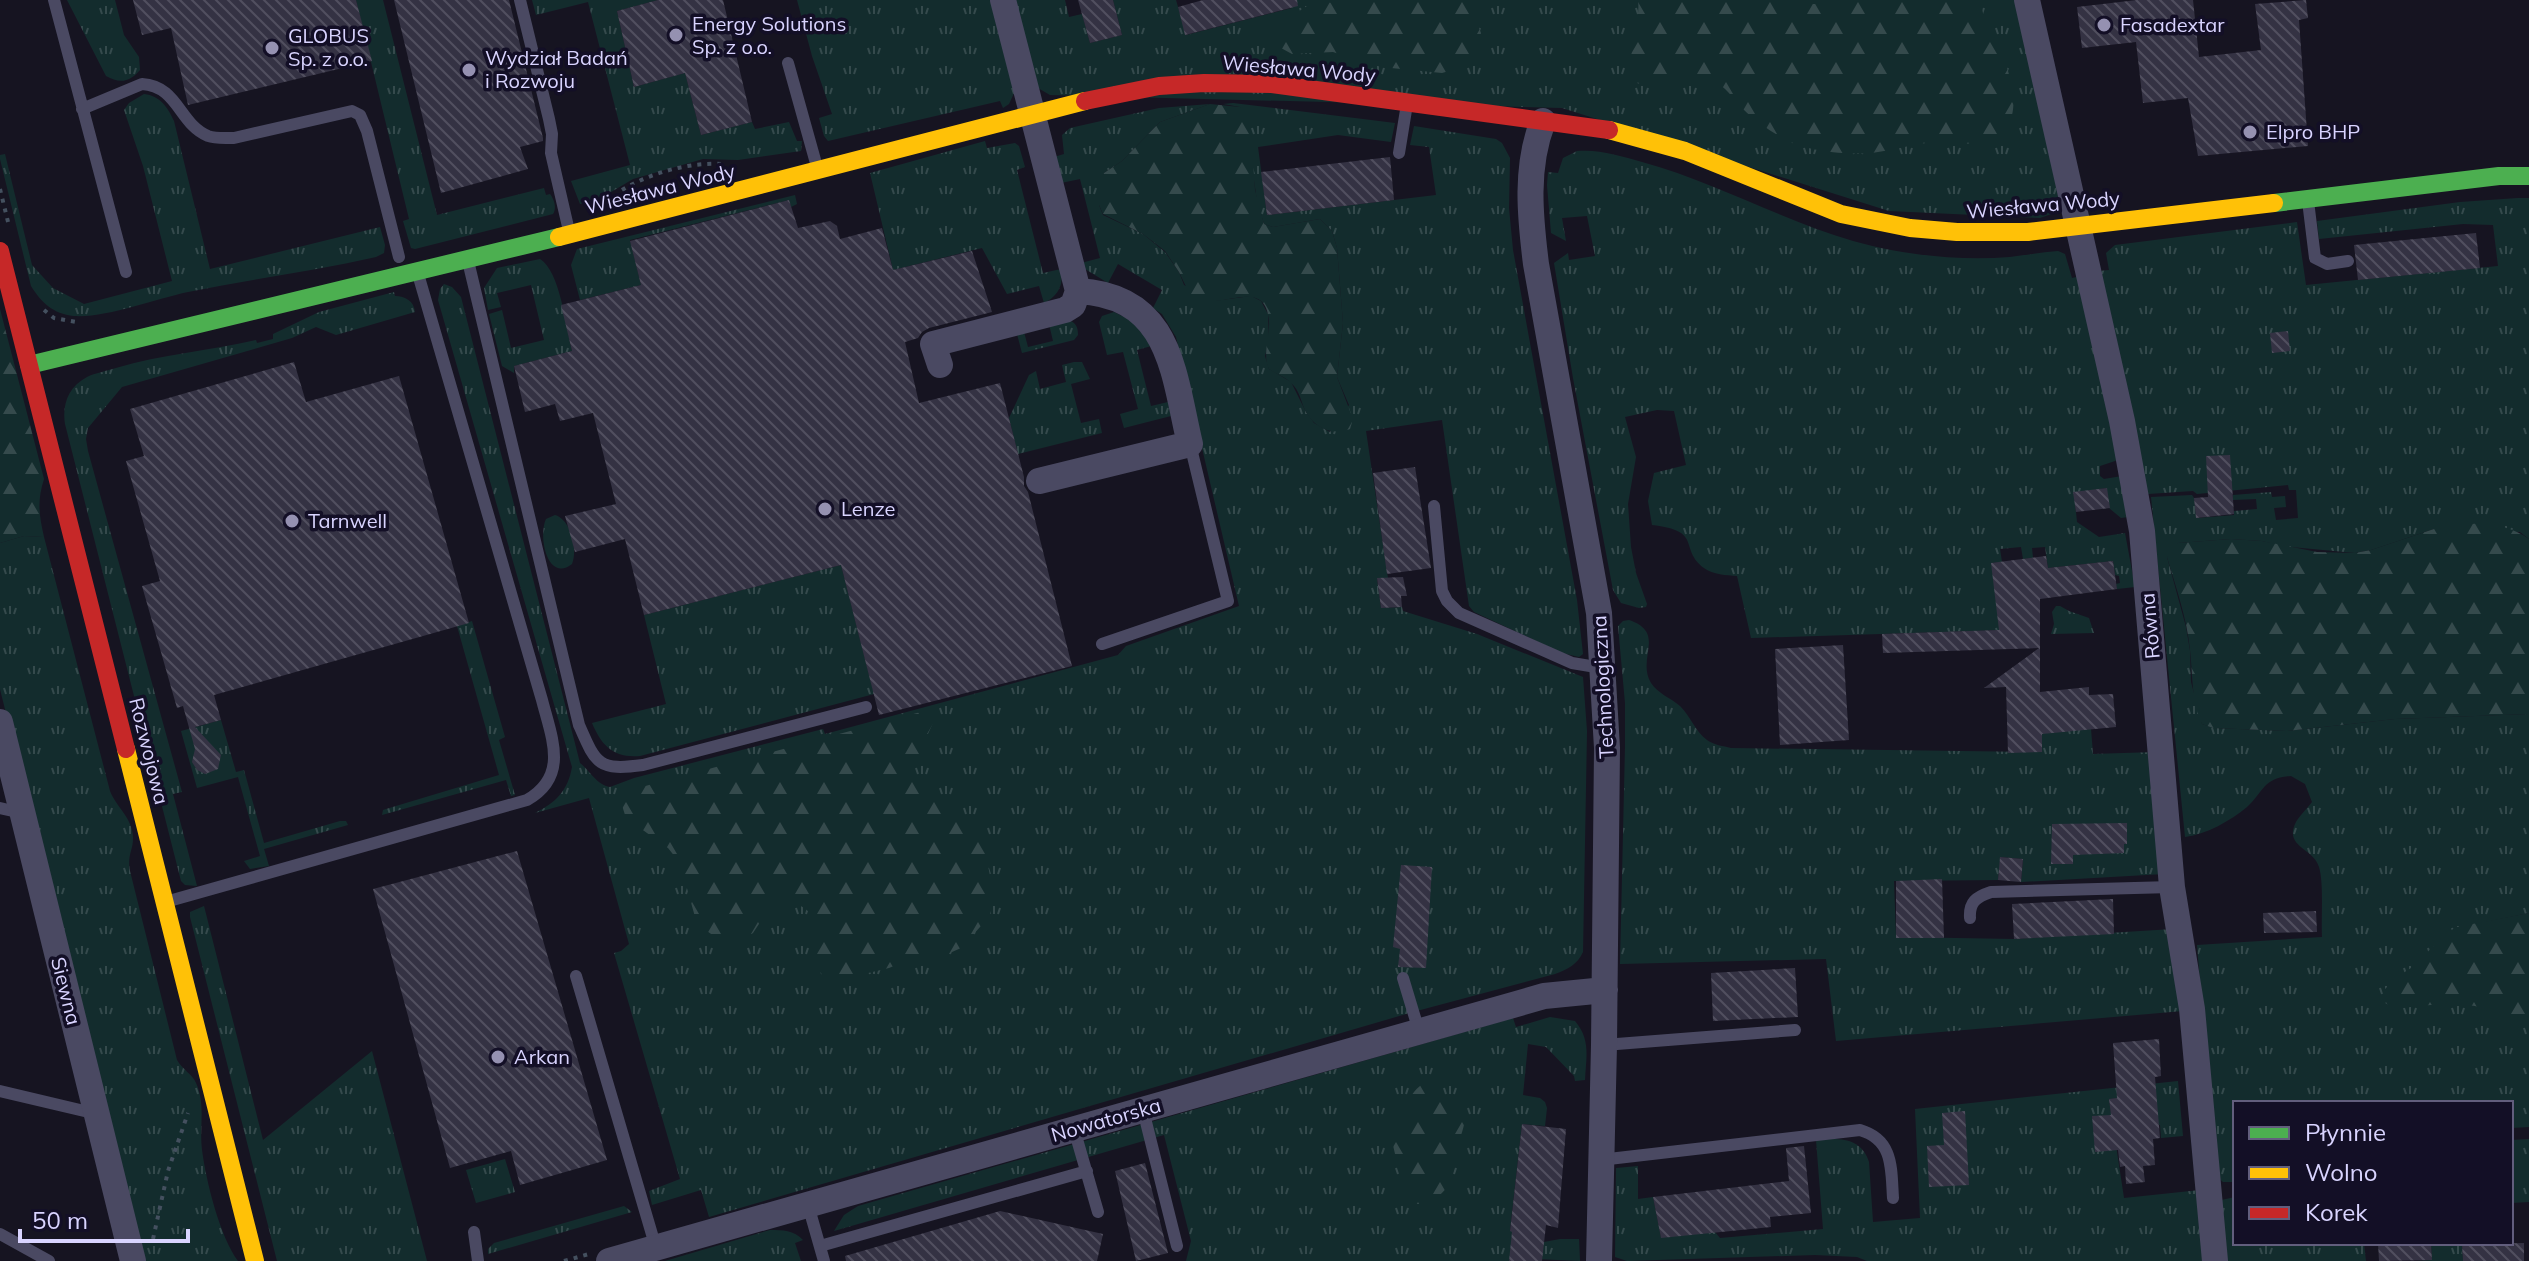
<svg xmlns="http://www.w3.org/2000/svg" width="2529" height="1261" viewBox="0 0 2529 1261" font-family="Mulish,sans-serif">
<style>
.grass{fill:url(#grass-tufts)}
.forest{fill:url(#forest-firs)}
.building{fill:url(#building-back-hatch)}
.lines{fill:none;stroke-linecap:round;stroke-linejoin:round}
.path{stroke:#44505f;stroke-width:4;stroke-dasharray:4 6;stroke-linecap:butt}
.lane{stroke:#4a4962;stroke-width:12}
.street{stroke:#4a4962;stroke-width:26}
.fast{stroke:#4caf50;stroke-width:18}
.slow{stroke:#ffc107;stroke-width:18}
.jam{stroke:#c62828;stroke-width:18}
.poi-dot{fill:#9591b1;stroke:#130f26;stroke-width:3}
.labels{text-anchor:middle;stroke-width:7;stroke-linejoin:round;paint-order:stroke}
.poi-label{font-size:20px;fill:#d9d4ff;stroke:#130f26;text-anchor:start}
.street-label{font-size:20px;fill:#d9d4ff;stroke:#130f26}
</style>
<defs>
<pattern id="grass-tufts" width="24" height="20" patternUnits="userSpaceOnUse" patternTransform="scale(2)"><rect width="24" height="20" fill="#132c2d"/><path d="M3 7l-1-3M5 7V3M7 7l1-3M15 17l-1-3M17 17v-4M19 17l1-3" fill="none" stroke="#354a4c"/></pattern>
<pattern id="forest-firs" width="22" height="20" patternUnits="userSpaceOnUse" patternTransform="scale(2)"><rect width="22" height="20" fill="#132c2d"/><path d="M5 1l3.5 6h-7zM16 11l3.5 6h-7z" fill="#354a4c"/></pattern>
<pattern id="building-back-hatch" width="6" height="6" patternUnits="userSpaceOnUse" patternTransform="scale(2)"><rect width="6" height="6" fill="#343243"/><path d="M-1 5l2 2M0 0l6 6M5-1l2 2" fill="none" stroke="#514f5f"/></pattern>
</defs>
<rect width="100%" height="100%" fill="#161421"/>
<!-- grass -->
<path class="grass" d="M67 0H115L124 35 139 57 140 70C130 82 120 84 106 76Z
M356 0H383L437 215 544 188 546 195 550 194C554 199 557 208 553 214L415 249 411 248 403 221 409 219Z
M532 0H658L617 11 634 87 685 73 701 135 752 122 755 129 789 122 797 141H802L801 151 738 160 703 159 633 179 596 201 580 204 571 181 630 165 588 2 536 15Z
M797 0H993L1015 91 1009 104 1003 108 1000 101 828 141 824 136 819 118 832 114 812 56Z
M1014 0H1065L1069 17 1082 14 1090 43 1122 35 1113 0H1176L1186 35 1292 8 1290 0H2016L2060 204 2057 212 2040 218 1889 211 1562 108 1050 95 1038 88Z
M144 94C160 96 167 106 174 121L210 269 380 227 385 245 384 253 376 257C314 271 251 279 188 292 155 299 106 318 74 316 53 314 41 302 31 286L0 159V155L5 154 32 265 53 288 84 304 172 281 143 166 124 110 129 103Z
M1233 103 1395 123 1391 142 1338 135 1258 147 1267 215 1436 195 1429 147 1410 145 1414 126 1496 139 1502 143 1510 158 1509 208 1513 250 1577 600 1583 654 1579 657 1562 653 1474 612 1469 606 1442 420 1366 431 1388 578 1377 579 1381 608 1402 607 1403 611 1477 634 1583 677 1587 731 1583 952C1577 965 1568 969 1555 974L1413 1012 709 1217 701 1190 652 1205 649 1191 680 1179 614 953 621 951 629 944 589 798 535 813C555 803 568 791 572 767L438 300 440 289 444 284 452 287 461 297 580 763C590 771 597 785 610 787L634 778 823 729 825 734 1118 655 1126 646 1239 606 1176 337 1162 314 1153 308 1162 290 1118 264 1108 283 1085 269 1081 263 1100 258 1080 179 1061 183 1054 157 1064 154 1062 135 1070 128 1159 108 1210 104 1160 122 1122 161 1104 173 1099 205 1103 215 1143 234 1165 252 1179 272 1184 285 1214 301 1251 296 1261 301 1268 314 1269 340 1265 356 1269 369 1291 382 1306 412 1314 423 1330 432 1349 405 1337 377 1343 323 1337 248 1332 231 1320 219 1273 227 1264 224 1257 201 1251 159 1240 107 1223 104Z
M985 141 987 148 1015 143 1019 146 1025 167 1017 170 1043 273 1061 269C1064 285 1058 296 1044 303L1039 286 1007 294 982 248 893 270 870 173Z
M1577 151C1599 149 1621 156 1642 162 1715 182 1781 220 1853 241 1902 255 1959 261 2010 257 2026 255 2042 252 2058 251L2065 254 2072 278 2081 276 2118 460 2100 466V476L2104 479 2128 475 2135 516 2121 518 2109 508 2106 488 2074 493 2077 522 2099 537 2125 533 2135 587 2117 589 2116 584 2120 583 2119 576 2115 575 2113 561 2048 568 2045 547 2032 548 2033 558 2023 559 2021 547 2000 549 2002 562 1991 563 2019 603 2040 601 2038 606 2006 630 1751 638 1737 576C1727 575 1713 575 1704 568 1678 548 1704 531 1652 525L1648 501 1654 473 1686 465 1674 411 1657 410 1625 417 1636 457 1628 504 1631 547 1636 573 1647 604 1646 607 1639 608 1621 603 1613 590 1573 378 1554 263 1568 253 1569 260 1595 256 1587 216 1562 218 1566 241 1551 233 1547 185 1548 172 1558 173 1563 158Z
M795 195 797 204 791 207 789 200 630 240 641 285 580 300 571 265 577 249Z
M2518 198H2529V539L2520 532 2434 529 2371 550 2355 553 2282 546 2262 541 2231 539 2178 543 2167 557 2186 627 2190 651 2191 682 2202 724 2214 728 2287 731 2395 719 2529 714V913L2466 926 2529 923V1127L2511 1128V1103H2235V1182H2223L2216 1176 2197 945 2322 937C2321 918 2324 883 2319 867 2314 848 2283 847 2296 822 2300 815 2307 809 2312 802L2305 784 2291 776C2264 777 2264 791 2247 807 2230 821 2207 834 2185 837L2151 497 2192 495 2194 498 2197 518 2234 515V511L2257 509 2256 499 2233 500V495L2271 492 2272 497 2285 496 2286 507 2274 508 2276 520 2298 518 2296 490H2289L2288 485 2197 494 2193 491 2148 494 2098 271 2109 270 2106 253 2115 245 2297 222 2306 285 2498 266 2493 225 2463 224 2319 239 2317 221 2460 202Z
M540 259C560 271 566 327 572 351L514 366V373L502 366 489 314 502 310 511 348 544 340 531 285 497 293 501 307 488 310 484 288 497 268Z
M394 292 395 296C405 296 414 301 415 312L336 335 316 327 292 338 122 387 88 428 86 439 88 451 182 792 173 794 197 886 185 885 181 881 65 424C62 405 68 387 87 377 95 373 107 371 116 368 162 354 209 351 256 340L257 343 273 339V334L319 312Z
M1114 312 1145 327 1155 345 1137 350 1151 406 1168 402 1171 416 1124 428 1120 414 1138 409 1123 352 1107 355 1099 322 1102 316Z
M1069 320C1076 323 1078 327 1078 335L1074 340 1022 353 1017 334 1024 332 1028 347 1053 341 1049 324Z
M1074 362H1082L1090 379 1071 384 1081 423 1099 419 1102 433 1018 454 1009 418 1029 375 1036 371 1040 389 1066 382 1062 365Z
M555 515C571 520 578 549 572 564 547 583 538 536 546 519Z
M24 536 44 537 110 791C116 807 133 818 133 838 133 851 127 855 130 871L177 1060C182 1069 193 1075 196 1083 206 1105 199 1128 202 1150 206 1181 220 1237 238 1261H141L0 689V543Z
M841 565 874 694 640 756C613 758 602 746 592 723L666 704 644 615Z
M2056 606H2060L2069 611 2089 618 2094 633 2051 634 2054 624 2052 612Z
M1629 620C1667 633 1636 658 1651 683 1657 693 1672 699 1680 706 1691 717 1695 731 1707 740 1714 745 1723 746 1731 748L2042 752 2041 716 2091 729 2093 754 2155 752 2164 874 2021 882 2023 859 2001 857 1998 880 1894 881 1896 937 2014 939 2173 929 2183 1011 1836 1041 1826 959 1620 964 1625 747V703L1618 626 1623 621Z
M472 621 505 737 499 740 515 795 511 796 506 780 382 815 383 810 386 809 499 775 457 626Z
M221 720 236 772 244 770 264 843 340 821H346L348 825 264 849 269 866 250 869 244 861 260 856 238 777 197 788 181 731Z
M204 906 263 1140 372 1051 427 1261H277L190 917V912Z
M1550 1017 1575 1021C1591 1040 1586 1057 1585 1080L1575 1081 1574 1076 1546 1047 1528 1044 1523 1095 1540 1098 1545 1102 1547 1108 1545 1126 1522 1124 1510 1230 1544 1242 1560 1239H1579L1580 1261 1510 1258 1509 1261H1186L1191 1241 1164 1135 834 1231 844 1215 858 1206 1513 1018 1516 1027Z
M2178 1081 2183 1136 2161 1138 2160 1125H2155C2158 1112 2159 1106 2151 1096L2109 1099 2124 1198 2200 1190 2208 1261H1867L1857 1257 1815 1255 1627 1261 1615 1257 1616 1168 1638 1166V1199L1653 1197 1661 1237 1715 1232 1720 1238 1823 1229 1816 1140C1839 1138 1861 1137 1869 1162L1873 1222 1920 1218 1915 1109Z
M2529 1139V1202L2511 1203V1140Z
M505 1159 515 1192 476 1203 466 1170Z
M2235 1197V1243H2364L2366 1261H2224L2217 1201Z
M624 1206 632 1212 488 1254V1249L494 1243Z
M770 1230C782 1230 794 1230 803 1240L795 1243 801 1261H665Z
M2431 1243H2462L2463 1261H2416L2432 1260Z"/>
<!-- forest -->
<path class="forest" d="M1316 0 1338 4 1351 0H1468L1481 33 1477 48 1471 57 1456 69 1442 73 1381 67 1333 52 1292 54 1281 48 1272 29Z
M1638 0H1806L1810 4H1819L1822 0H1981C1982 10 1984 21 1989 29 1992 35 1997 38 1999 44 2007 67 2022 104 2007 127 1989 152 1951 141 1926 143 1910 145 1894 150 1878 152 1854 156 1810 152 1788 141 1773 133 1755 121 1743 109 1733 99 1726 86 1712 80 1684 68 1666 95 1637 83 1633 71 1630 58 1632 45 1634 28 1640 17 1638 0Z
M1210 104 1240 107 1245 112 1251 133 1255 190 1264 224 1273 227 1320 219 1332 231 1337 248 1343 323 1337 377 1353 419 1350 429C1332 436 1315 428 1306 412 1301 403 1300 390 1291 383 1286 377 1276 374 1269 369 1262 356 1270 337 1269 321 1266 285 1238 299 1215 301 1207 302 1199 299 1191 297L1179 272 1165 251 1143 234 1103 214 1099 205V184L1104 173 1122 161 1160 122Z
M0 309 44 479C37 501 39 515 44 537L24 536 0 543Z
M2480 523C2498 525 2514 528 2529 539V714L2395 719 2287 731 2213 728 2202 724C2191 699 2193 676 2190 650 2187 618 2176 588 2167 557L2169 548 2178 543 2231 539 2262 541 2317 552 2355 553 2371 550 2434 529Z
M932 709 934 716 932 725 913 767 915 780 925 791 950 802 977 830 983 840 992 886 990 916 961 948 943 956 908 960 889 968 839 980 827 979C824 976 820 973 818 969 800 942 840 918 785 899L770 907 753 933 741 942 721 941 697 924 680 863 668 848 626 818 619 796 623 792Z
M2529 913V1023C2510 1022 2497 1012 2480 1007 2452 1000 2422 1007 2395 1008L2385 1003 2383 996 2385 989 2397 977 2414 966 2446 933 2457 927Z
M1423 1084C1433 1088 1435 1096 1443 1102 1452 1107 1458 1111 1465 1118 1464 1132 1457 1142 1455 1155 1454 1161 1455 1167 1453 1173 1448 1194 1427 1210 1406 1202L1390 1132C1408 1119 1404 1095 1423 1084Z"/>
<!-- building -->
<path class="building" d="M133 0H356L372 61 188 105 171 28 142 35Z
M394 0H509L543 138V141L520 147 528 169 441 193Z
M658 0H723L752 122 701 135 685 73 634 87 617 11Z
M1078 0H1113L1122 35 1090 43Z
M1203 0H1297L1298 6 1185 35 1178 7Z
M2137 0H2193L2199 57 2261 50 2255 4 2306 0 2308 18 2299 20 2308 146 2198 156 2188 98 2143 103 2136 42 2082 48 2077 7Z
M1390 157 1394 200 1267 215 1261 172Z
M789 200 798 228 830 221 837 226 840 239 882 228 893 270 972 251 992 312 929 328 922 332 918 338 905 342 919 403 1000 383 1024 477V486L1028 492 1072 666 879 715 841 565 644 615 625 539 575 552 565 516 616 504 593 413 560 421 555 404 525 412 514 366 572 351 561 305 641 285 630 241Z
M2476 233 2480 268 2358 280 2354 245Z
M2288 331 2290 351 2272 353 2270 333Z
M294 362 306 402 399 376 469 623 214 695 221 720 195 727 221 755 218 769 205 774 197 770 192 762 195 749 183 706 177 708 142 586 160 581 126 461 144 456 130 409Z
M2230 455 2234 514 2196 518 2194 498 2208 497 2206 456Z
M1415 467 1431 568 1387 574 1373 473Z
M2107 488 2110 508 2076 512 2073 492Z
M2046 556 2048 568 2113 561 2117 589 2040 599V692L2089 687V695L2113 694 2116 727 2042 734V752L2008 753 2006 687 1984 688 2039 648 1883 653 1882 634 1999 630 1991 563Z
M1403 577 1407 596H1401L1402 607 1381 608 1377 578Z
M1843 645 1849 740 1780 745 1775 649Z
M2127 823V844H2124V853L2073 855V864H2051L2052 824Z
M517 851 607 1160 520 1185 511 1151 450 1168 373 889Z
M2000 857 2023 859 2021 882 1998 880Z
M1401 865 1432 867 1426 968 1398 967 1400 949 1393 947Z
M1942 879 1944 938H1896V881Z
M2113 899 2114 934 2014 939 2012 904Z
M2316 911 2317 932 2264 933 2263 913Z
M1795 968 1798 1017 1713 1021 1711 973Z
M2159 1039 2161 1076 2155 1077 2160 1138 2153 1139 2155 1165 2143 1166 2145 1182 2126 1184 2125 1166 2120 1167 2118 1150 2095 1152 2092 1116 2111 1115 2109 1099 2117 1098 2113 1043Z
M1965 1111 1969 1185 1929 1187 1927 1146 1944 1145 1942 1113Z
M1522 1124 1566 1129 1558 1228 1546 1225 1542 1261H1509L1512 1232 1510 1231Z
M1804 1146 1811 1213 1770 1217 1771 1227 1661 1238 1653 1197 1789 1181 1786 1148Z
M1145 1163 1168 1253 1136 1261 1115 1171Z
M1000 1211 1103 1234 1097 1261H846L845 1256Z
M2378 1243H2431L2432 1260 2379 1261Z
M2524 1243V1261H2463L2462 1244Z"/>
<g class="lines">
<!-- path -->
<path class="path" d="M0 189 9 226
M622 190C650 173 689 162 721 164
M44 310 54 318 76 322
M153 1239 168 1171 188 1113
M564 1261 589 1254"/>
<!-- lane -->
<path class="lane" d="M54 0 126 272
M520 0 549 119 552 134 551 153 569 231
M788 63 817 167
M82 109 142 84C178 86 179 124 208 136 216 139 225 138 234 138L352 111 360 115 367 131 399 257
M1399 153 1407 104
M2308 201 2315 258 2327 264 2348 261
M468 261 579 725C596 764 598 771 643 765L866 707
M1434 506 1442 591 1447 601 1459 613 1572 663 1602 668
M1102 644 1228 601 1190 444
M0 808 22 813
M169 901 527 800C569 776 552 739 542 700L418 274
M1970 918C1969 902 1976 897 1991 892L2172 887
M576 976 656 1248
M1403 978 1419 1031
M1604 1045 1795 1030
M0 1091 97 1114
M1143 1110 1177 1246
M1074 1129 1098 1212
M1600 1160 1860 1130C1894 1140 1891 1169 1893 1198
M808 1205 824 1261
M474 1232 478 1261
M0 1234 49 1261
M820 1246 1087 1171"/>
<!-- street -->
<path class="street" d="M2027 0 2122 421 2142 531 2172 887 2192 1009 2215 1261
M1543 121C1525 167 1530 216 1536 264L1599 613 1607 748 1604 1045 1599 1261
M940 365 933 344 1065 310 1073 305 1078 291 1003 0
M1039 481 1190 444C1173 372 1171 296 1078 291
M0 722 133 1261
M609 1261 1520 1003 1544 996 1605 990"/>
<!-- fast -->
<path class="fast" d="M2274 203 2499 176H2529
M29 365 559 237"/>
<!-- slow -->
<path class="slow" d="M1609 130 1685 151 1841 214 1910 228 1957 232H2028L2274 203
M559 237 1085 101
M126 749 255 1261"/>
<!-- jam -->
<path class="jam" d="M1085 101 1159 86 1204 83 1272 84 1609 130
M0 251 126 749"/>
</g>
<!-- markers -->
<g class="poi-dot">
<circle cx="2104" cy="25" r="8"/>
<circle cx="676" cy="35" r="8"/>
<circle cx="272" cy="48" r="8"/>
<circle cx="469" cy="70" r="8"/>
<circle cx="2250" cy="132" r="8"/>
<circle cx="825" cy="509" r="8"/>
<circle cx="292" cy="521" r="8"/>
<circle cx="498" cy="1057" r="8"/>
</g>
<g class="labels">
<!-- poi labels -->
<g class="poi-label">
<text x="692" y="31">Energy Solutions<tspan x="692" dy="23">Sp. z o.o.</tspan></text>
<text x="2120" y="32">Fasadextar</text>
<text x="288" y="43">GLOBUS<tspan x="288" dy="23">Sp. z o.o.</tspan></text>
<text x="485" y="65">Wydział Badań<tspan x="485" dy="23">i Rozwoju</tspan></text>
<text x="2266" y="139">Elpro BHP</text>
<text x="841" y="516">Lenze</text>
<text x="308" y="528">Tarnwell</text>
<text x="514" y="1064">Arkan</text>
</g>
<!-- street labels -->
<g class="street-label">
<text transform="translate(1299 69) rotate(5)" y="7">Wiesława Wody</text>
<text transform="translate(660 189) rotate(-14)" y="7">Wiesława Wody</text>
<text transform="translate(2043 205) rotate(-5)" y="7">Wiesława Wody</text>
<text transform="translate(2150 626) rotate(-95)" y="7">Równa</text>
<text transform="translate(1603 687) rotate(-93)" y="7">Technologiczna</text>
<text transform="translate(149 751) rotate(76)" y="7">Rozwojowa</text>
<text transform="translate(66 991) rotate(76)" y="7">Siewna</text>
<text transform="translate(1106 1120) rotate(-16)" y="7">Nowatorska</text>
</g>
</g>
<!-- legend -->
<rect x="2233" y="1101" width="280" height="144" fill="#130f26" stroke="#625e7d" stroke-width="2"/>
<rect x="2249" y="1127" width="40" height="12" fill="#4caf50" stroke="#625e7d" stroke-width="2"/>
<text x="2305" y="1141" font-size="24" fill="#d9d4ff">Płynnie</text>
<rect x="2249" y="1167" width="40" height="12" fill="#ffc107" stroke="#625e7d" stroke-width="2"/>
<text x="2305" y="1181" font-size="24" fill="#d9d4ff">Wolno</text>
<rect x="2249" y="1207" width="40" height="12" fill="#c62828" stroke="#625e7d" stroke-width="2"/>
<text x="2305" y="1221" font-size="24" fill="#d9d4ff">Korek</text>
<!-- scale -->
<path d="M20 1229v12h168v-12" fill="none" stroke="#d9d4ff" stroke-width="4"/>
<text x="32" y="1229" font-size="24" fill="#d9d4ff" stroke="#130f26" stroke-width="6" paint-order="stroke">50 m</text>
</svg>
